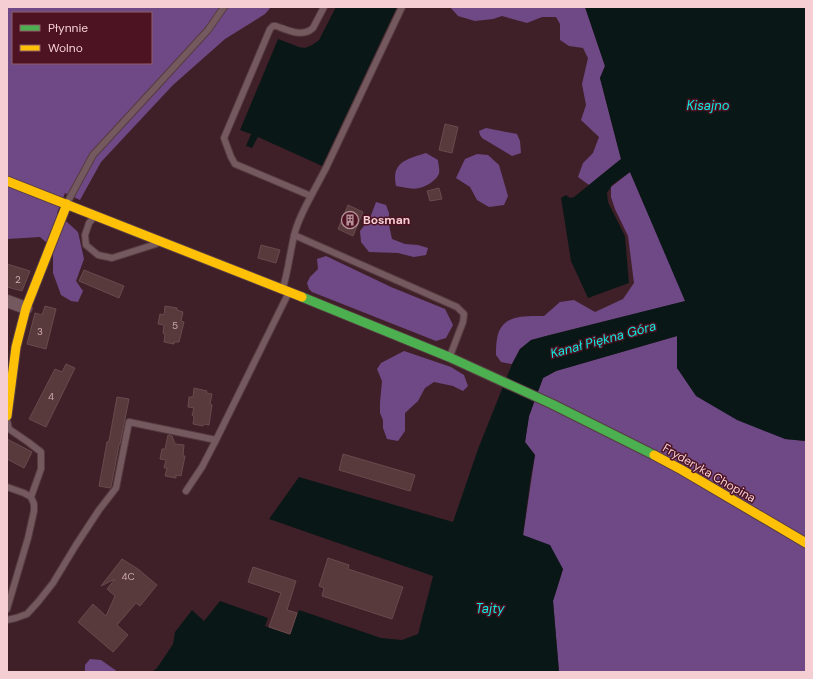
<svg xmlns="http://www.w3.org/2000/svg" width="813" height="679" viewBox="0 0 813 679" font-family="'DM Sans',sans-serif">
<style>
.forest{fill:#6f4886;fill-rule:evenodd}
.water{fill:#0a1717}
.building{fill:#593a3c;stroke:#664b4d}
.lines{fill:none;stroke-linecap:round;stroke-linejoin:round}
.lane-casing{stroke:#553c41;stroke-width:8}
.street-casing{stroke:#553c41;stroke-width:14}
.fast-casing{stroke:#553c41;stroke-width:11}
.slow-casing{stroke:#553c41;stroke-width:11}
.lane{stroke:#745a5f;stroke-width:6}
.street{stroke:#745a5f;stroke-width:12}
.fast{stroke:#4caf50;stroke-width:9}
.slow{stroke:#ffc107;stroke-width:9}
.labels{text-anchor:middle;stroke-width:3;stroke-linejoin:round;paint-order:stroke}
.number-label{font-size:10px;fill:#cda9ad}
.poi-label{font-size:12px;font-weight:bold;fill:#f4ced3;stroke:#4d1322;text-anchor:start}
.street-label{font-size:12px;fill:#f4ced3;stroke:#4d1322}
.water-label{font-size:13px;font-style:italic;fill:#0bece1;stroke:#4d1322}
</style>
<rect width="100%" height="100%" fill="#402028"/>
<!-- forest -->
<path class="forest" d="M7 7H271L265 14 225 39 173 85 101 162 80 200 65 193 57 213 78 232 84 259 76 281 83 291 78 302 71 301 61 295 53 273V248L40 237 7 239ZM13 13H151V63H13Z
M450 7H585L605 66 600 78 621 159 589 185 578 177 583 163 593 153 599 137 581 120 586 105 582 84 588 58 583 48 569 46 560 40V24L556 17H542L527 23 502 16 493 19 475 21 458 16Z
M486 128 517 134 520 141 521 153 512 156 482 138 480 135 479 131Z
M426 153 438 160C438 164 440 169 439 173 438 179 426 187 419 188 412 190 403 187 396 186 391 162 407 159 426 153Z
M477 154 488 155 499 165 508 196 504 205 489 207 477 200 470 187 456 178 465 159Z
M630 172 686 301 546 336 532 340 520 349 512 364 501 362 496 355C496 350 496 344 497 339 501 314 524 316 544 316L560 302 574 300 595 312 623 299 634 283 628 236 615 209 611 197V187Z
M376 202 386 205 389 213V225L392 239 405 244 418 245 428 248 426 255 414 257 398 253 369 252 361 242 360 231 370 218Z
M326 256 391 287 445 309 453 325 446 338 436 341 312 292 309 289 307 283 310 277 318 269 317 259Z
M677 336V368L785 439 806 441V672H559L553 601 563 569 523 536 535 455 525 442 529 416 543 378 556 371Z
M404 351 451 367 464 375 468 386 463 391 453 386 434 382 425 388 418 401 405 413V431L398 441 387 439 383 428V420L380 413V403L382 381 377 369 381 363Z
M90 659 101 660 118 672H85V665Z"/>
<!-- water -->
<path class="water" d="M336 7H397L322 166 258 137 252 148 246 146 251 134 240 130 278 39 299 47 305 48 312 45 319 40Z
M585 7H806V441L785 439 737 420 696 396 677 368V336L556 371 543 378 529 416 525 442 535 455 531 476 523 535 550 545 563 569 553 601 559 672H152L157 668 173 644 175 632 192 610 204 621 220 601 268 618 265 626 290 635 299 610 381 638 402 640 418 634 433 576 269 519 299 477 453 522 478 449 512 364 520 349 531 340 546 336 685 301 630 172 612 185 607 193 608 202 625 236 629 283 588 298 571 261 561 198 566 195 570 198 574 197 621 159 600 78 605 66Z"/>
<!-- building -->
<path class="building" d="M445 124 458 127 452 153 439 150Z
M439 188 442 199 430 201 427 191Z
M348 205 363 212 353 236 338 229Z
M261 245 280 250 276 263 258 258Z
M7 264 30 271 22 291 7 287Z
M84 270 124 286 119 298 79 281Z
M45 306 56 309 46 349 27 344 35 313 42 315Z
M165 306 177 308V310L183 312 181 321 184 322 179 342H174V344L164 342 165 334 163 333 164 325 158 324 160 314 164 315Z
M66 364 75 368 46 427 29 419 55 369 62 372Z
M194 388 207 391 206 393 212 394 210 404 212 405 209 425 204 424 203 426 193 424 194 417 192 415 194 408 188 407 189 397H193Z
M117 397 129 399 120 444 119 445 111 487 110 488 99 486 107 442 109 441Z
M168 435 172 436 175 444 184 445 183 456H185L181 476 176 475V478L165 476 167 468H164L166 460 160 459 162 449H165Z
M7 439 32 452 24 468 7 459Z
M343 454 415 475 410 491 339 470Z
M328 558 349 565 348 569 403 587 392 619 322 596 324 588 319 586Z
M122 559 138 569 157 585 140 606 136 603 117 625 128 635 113 652 78 622 93 604 106 616 115 596 107 589 115 579 101 586Z
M253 567 296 581 287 610 297 613 290 634 269 627 281 593 248 582Z"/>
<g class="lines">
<!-- lane casing -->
<g class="lane-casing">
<path id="lane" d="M311 196 326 168 402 7
M67 203 93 155 164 78 208 30 224 7
M94 217 89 223 85 235 86 245 98 255 112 258 156 244
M294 235 457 307 464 314 463 322 450 356
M283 288C288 271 290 253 294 236 297 222 304 209 311 196L235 164 231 157 224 138 270 29 273 26H276C288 30 302 38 313 28L324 7
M7 420 9 429 28 442 41 452V469L31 497
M7 487 24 493 31 497 34 504V511L28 538 7 609
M186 491 202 467 216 440 288 294
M7 620 16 618 27 614 38 602 53 583 76 545 99 510 116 488 129 422 216 440"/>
</g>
<!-- street casing -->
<g class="street-casing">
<path id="street" d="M7 301 26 308"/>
</g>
<!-- fast casing -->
<g class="fast-casing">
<path id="fast" d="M302 297 449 357 552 404 654 455"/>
</g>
<!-- slow casing -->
<g class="slow-casing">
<path id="slow" d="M7 181 302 297
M7 416 16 347 26 308 67 204
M654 455 682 470 806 543"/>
</g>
<!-- lane -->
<use href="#lane" class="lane"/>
<!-- street -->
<use href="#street" class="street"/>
<!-- fast -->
<use href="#fast" class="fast"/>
<!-- slow -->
<use href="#slow" class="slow"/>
</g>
<!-- icons -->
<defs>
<g id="building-ring" transform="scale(0.9)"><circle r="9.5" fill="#4d1322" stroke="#b59197" stroke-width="1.5"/><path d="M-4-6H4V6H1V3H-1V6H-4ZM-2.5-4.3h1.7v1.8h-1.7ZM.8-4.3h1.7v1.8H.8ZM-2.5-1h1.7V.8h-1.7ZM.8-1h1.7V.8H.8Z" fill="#b59197"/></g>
</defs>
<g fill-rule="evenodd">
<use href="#building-ring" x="350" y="220"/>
</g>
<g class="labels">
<!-- number labels -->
<g class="number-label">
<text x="18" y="283">2</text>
<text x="175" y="329">5</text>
<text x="40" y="335">3</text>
<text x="51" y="400">4</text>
<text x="128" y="580">4C</text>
</g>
<!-- poi labels -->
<g class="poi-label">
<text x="363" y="224">Bosman</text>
</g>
<!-- street labels -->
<g class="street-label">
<text transform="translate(709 473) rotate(30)" y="4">Fryderyka Chopina</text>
</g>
<!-- water labels -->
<g class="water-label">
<text x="708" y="110">Kisajno</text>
<text transform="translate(603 339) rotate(-15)" y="5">Kanał Piękna Góra</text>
<text x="490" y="613">Tajty</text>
</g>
</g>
<!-- border -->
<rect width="813" height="679" fill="none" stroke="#f4ced3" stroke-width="16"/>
<!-- legend -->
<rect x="12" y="12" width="140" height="52" fill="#4d1322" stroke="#905e69"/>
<rect x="20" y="25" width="20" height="6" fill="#4caf50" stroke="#905e69"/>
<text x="48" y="32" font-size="12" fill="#f4ced3">Płynnie</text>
<rect x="20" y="45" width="20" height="6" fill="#ffc107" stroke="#905e69"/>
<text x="48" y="52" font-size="12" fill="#f4ced3">Wolno</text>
</svg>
